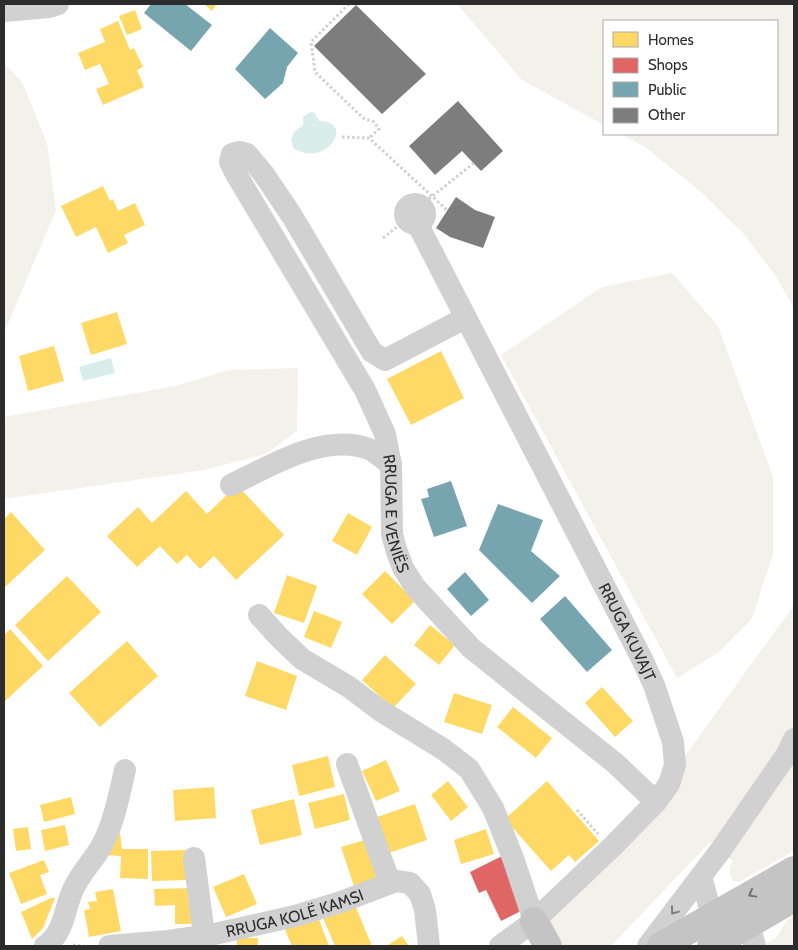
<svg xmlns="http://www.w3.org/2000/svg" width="798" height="950" viewBox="0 0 798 950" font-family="Cabin,sans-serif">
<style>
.green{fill:#f2f2eb}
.water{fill:#d9eeeb}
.homes{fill:#ffd966}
.shops{fill:#e06666}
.public{fill:#76a5af}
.building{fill:#7d7d7d}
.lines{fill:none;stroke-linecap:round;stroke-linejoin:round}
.path{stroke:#d1d1d1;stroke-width:3;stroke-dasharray:2.5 2.5;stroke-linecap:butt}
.minor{stroke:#d1d1d1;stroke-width:22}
.major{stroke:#c4c4c4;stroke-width:28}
.oneway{stroke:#707070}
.oneway2{stroke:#7e7e7e}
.labels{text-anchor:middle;stroke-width:5;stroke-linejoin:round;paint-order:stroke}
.street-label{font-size:16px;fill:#2c2c2c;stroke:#fff}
</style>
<rect width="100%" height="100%" fill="#fff"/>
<!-- green -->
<path class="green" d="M457 4H794V308L775 275 742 232 700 191 645 147 621 134H777V21H604V125L522 80Z
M4 63 22 82 47 143 56 210 4 333Z
M672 273 718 326 773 477V554L752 619 719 652 677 678 501 355 602 287Z
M298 368 297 431 266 454 204 470 4 499V417L176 386 228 370Z
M794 605V851L739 882 733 881C729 874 728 869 733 861L710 842 611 946H556L549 931 550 920 680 763Z
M794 915V946H761L776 938 788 919Z"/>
<!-- water -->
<path class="water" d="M310 112 315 113 319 121C356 120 327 170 293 148L291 139 294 132 303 125V117Z
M111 358 115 373 83 381 79 367Z"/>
<!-- homes -->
<path class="homes" d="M204 4H217L212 11Z
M135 10 142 29 127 35 119 16Z
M118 21 130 50 134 48 143 67 137 70 144 87 103 105 96 89 109 84 100 64 85 70 78 53 105 42 100 29Z
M103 186 110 201 113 199 118 211 135 203 145 225 124 235 128 243 108 253 96 227 76 237 61 206Z
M117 312 127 344 91 355 81 323Z
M54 346 64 381 28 391 19 356Z
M441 351 464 398 411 425 387 379Z
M237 485 284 535 236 580 214 556 200 569 187 555 177 564 160 546 137 567 107 536 138 507 152 523 186 491 207 514Z
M11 512 45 550 4 588V519Z
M348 513 372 527 357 555 332 541Z
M385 571 415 601 392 624 362 594Z
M287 575 317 586 304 623 274 613Z
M67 576 101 612 48 661 15 625Z
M314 611 342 622 331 648 304 637Z
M430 625 455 645 439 665 414 645Z
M10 629 43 666 4 702V635Z
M127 641 158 676 100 727 69 693Z
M385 655 416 684 393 708 362 680Z
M257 661 297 676 286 710 245 696Z
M602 687 633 721 615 737 585 703Z
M454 693 492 705 482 734 444 722Z
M513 707 552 738 536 758 497 727Z
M328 756 335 787 299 796 292 765Z
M386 760 400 791 376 801 362 771Z
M448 781 468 807 451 821 431 795Z
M547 781 599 841 575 862 569 855 551 871 505 819Z
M214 787 216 818 175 821 173 790Z
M344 794 350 820 315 829 308 803Z
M71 797 75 814 44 822 40 805Z
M294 799 302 835 260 845 251 810Z
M415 804 427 840 386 854 374 818Z
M65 825 69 845 45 851 41 830Z
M28 827 31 849 16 851 13 829Z
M486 829 494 854 461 864 454 840Z
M120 832 122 849H148V879L120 878 121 856 105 855Z
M365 840 378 878 354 886 341 847Z
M186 850 188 880 152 881 151 851Z
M44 860 49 872 40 875 47 894 21 904 9 873Z
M244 874 257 904 226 917 213 887Z
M192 888 193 924H175V905L155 906 154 889Z
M113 889 121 931 89 937 84 910 90 909 88 902 97 901 95 892Z
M51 898H55L43 928 32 939 21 912Z
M355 905 372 946H335L323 918Z
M318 917 329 946H292L285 930Z
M402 936 409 946H386Z
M237 938H258V946H237Z"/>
<!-- shops -->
<path class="shops" d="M502 856 527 908 501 921 486 890 479 893 470 872Z"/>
<!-- public -->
<path class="public" d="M151 4H185L212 25 191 51 144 13Z
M270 28 298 53 287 67 283 83 265 99 235 69Z
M451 481 467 526 434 537 421 499 429 497 427 489Z
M498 504 543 520 531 551 560 576 532 603 479 550Z
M465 572 489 600 471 616 447 589Z
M565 596 612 650 587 672 540 619Z"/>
<!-- building -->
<path class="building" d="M356 5 426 74 382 114 314 46Z
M458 101 503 151 481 171 462 151 435 175 409 146Z
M456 197 475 210 495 217 483 248 450 237 436 228Z"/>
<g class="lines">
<!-- path -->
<path class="path" d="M349 4 311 42 315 72 363 118 374 122 379 129 369 138
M342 137 369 138 447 210
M421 205 474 163
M383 238 398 226
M577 810 598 834
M73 945 84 946"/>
<!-- minor -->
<g class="minor">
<path d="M4 11 49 7 58 4"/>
<circle cx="415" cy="214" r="10"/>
<path id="s1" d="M417 223 642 659 654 685 673 742 675 765 669 784 656 802 613 846 534 921 500 946"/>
<path id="s2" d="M465 318 385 360 372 352 292 216 263 173 247 154 239 152 232 154 230 162 236 174 365 390 385 434 391 465 392 534 396 549 403 568 415 587 471 648 615 763 656 802"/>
<path d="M231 485C270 466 325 432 369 449 377 453 384 460 391 465"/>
<path d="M259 615 278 636 302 659 349 687 381 711 443 749 469 769 493 808 513 858 534 921"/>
<path d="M347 764 390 883"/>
<path d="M194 858 204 935"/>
<path d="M701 876 712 917"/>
<path d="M749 925 755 946"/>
<path d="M45 946C64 933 64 911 72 892 78 876 92 862 101 847 114 823 119 796 125 770"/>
<path id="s3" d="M109 946 168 941 210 935 295 916 341 902 396 881 410 883 420 894 425 910 429 946"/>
<path d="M648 946 720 851 787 754 794 739"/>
</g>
<!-- major -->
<path class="major" d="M534 921 548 946
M661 946 794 870
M711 946 794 898"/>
</g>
<!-- one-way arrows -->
<defs><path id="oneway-chevron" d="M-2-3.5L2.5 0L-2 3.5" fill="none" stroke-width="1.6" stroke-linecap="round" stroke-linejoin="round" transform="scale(1.25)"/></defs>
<use class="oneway" href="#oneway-chevron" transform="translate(752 894) rotate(151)"/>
<use class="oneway2" href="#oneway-chevron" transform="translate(674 911) rotate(127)"/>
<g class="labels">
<!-- street labels -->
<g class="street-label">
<text dy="6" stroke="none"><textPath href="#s2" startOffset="758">RRUGA E VENIËS</textPath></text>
<text dy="6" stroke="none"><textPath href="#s1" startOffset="460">RRUGA KUVAJT</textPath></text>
<text dy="6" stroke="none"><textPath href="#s3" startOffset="189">RRUGA KOLË KAMSI</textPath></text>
</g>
</g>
<!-- border -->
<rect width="798" height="950" fill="none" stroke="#2c2c2c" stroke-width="10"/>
<!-- legend -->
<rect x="603" y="20" width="175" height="115" fill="#ffffff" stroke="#ababab"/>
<rect x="613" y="32" width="25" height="15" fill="#ffd966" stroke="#ababab"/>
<text x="648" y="45" font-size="15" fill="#2c2c2c">Homes</text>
<rect x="613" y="58" width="25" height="15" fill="#e06666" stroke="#ababab"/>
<text x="648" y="70" font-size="15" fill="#2c2c2c">Shops</text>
<rect x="613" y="82" width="25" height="15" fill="#76a5af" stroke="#ababab"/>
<text x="648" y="95" font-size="15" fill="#2c2c2c">Public</text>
<rect x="613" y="108" width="25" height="15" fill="#7d7d7d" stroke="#ababab"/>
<text x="648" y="120" font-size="15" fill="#2c2c2c">Other</text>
</svg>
